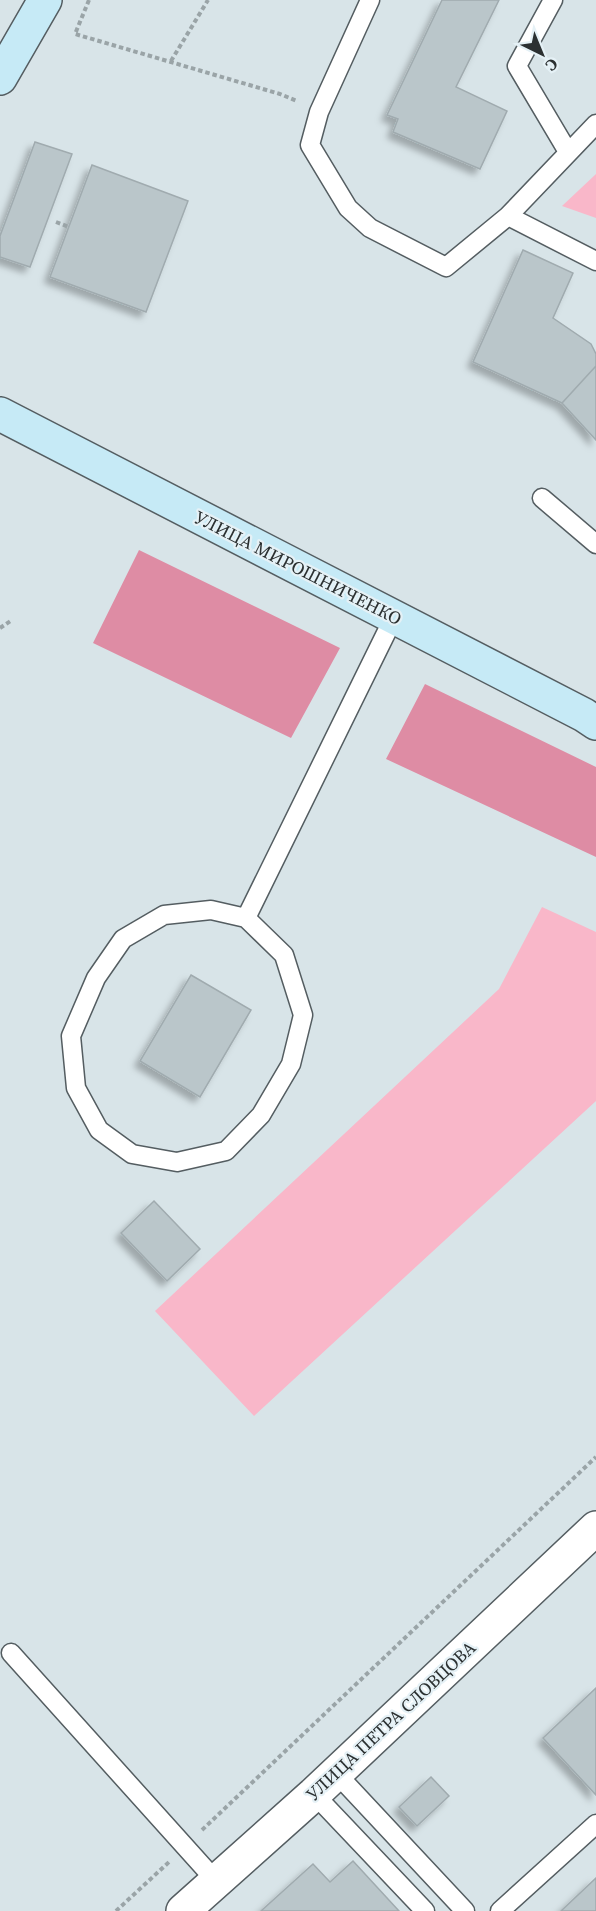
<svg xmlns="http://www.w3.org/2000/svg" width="596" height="1911" viewBox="0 0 596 1911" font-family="'Source Serif 4',serif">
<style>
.green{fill:#f9b7c9}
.forest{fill:#de8ca4}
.building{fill:#bac6ca;stroke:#a0abaf;stroke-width:1.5;filter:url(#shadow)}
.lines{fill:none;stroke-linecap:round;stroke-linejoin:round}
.lane-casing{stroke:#545d61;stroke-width:21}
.street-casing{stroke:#545d61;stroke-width:36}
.secondary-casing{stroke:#545d61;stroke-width:36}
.path{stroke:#9aa4a7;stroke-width:4;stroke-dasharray:4.5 3;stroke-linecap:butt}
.lane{stroke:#fff;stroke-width:18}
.street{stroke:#fff;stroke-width:33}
.secondary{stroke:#c6eaf6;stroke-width:33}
.labels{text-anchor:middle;stroke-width:4.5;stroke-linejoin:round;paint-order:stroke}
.street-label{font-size:18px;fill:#2b3031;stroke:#e5f1f6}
</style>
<defs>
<filter id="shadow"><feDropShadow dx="-5.5" dy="5.5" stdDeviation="3" flood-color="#0004"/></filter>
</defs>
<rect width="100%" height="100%" fill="#d8e4e8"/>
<!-- green -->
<path class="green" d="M596 174V218L562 206Z
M542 907 596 932V1101L254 1416 155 1311 499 989Z"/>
<!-- forest -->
<path class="forest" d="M139 550 340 648 291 738 93 643Z
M425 684 596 767V857L386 759Z"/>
<!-- building -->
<path class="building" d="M442 0H499L456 87 507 111 480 169 393 132 398 119 387 115Z
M35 142 72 154 30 267 0 257V236Z
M92 165 188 201 146 312 50 277Z
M523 250 573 273 553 318 591 344 596 354V366L562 403 473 362Z
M596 366V440L562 403Z
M191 975 251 1010 200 1097 140 1061Z
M154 1201 200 1249 167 1281 121 1233Z
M596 1688V1795L543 1738Z
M431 1777 449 1796 417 1826 399 1807Z
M353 1861 399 1911H261L313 1864 330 1882Z
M596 1878V1911H561Z"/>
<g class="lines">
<!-- lane casing -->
<g class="lane-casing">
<path id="lane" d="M370 0 319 112 310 145 348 208 370 228 446 267 508 216 596 261
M553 0 517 66 568 152
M508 216 596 124
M542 498 596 544
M246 918 211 910 164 915 123 939 96 978 71 1036 76 1088 99 1130 132 1154 177 1162 226 1151 261 1115 291 1064 303 1015 284 955 246 918 394 617
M11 1653 216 1881
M336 1773 465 1911
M314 1794 425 1911
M500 1911 596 1824"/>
</g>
<!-- street casing -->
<g class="street-casing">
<path id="street" d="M183 1911 314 1794 596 1528"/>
</g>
<!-- secondary casing -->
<g class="secondary-casing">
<path id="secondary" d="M0 78 45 0
M0 414 584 715 596 723"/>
</g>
<!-- path -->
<path class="path" d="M89 0 75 34 280 94 297 101
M171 61 208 0
M56 222 69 227
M0 628 12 620
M202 1830 596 1457
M116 1911 169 1862"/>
<!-- lane -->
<use href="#lane" class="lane"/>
<!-- street -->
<use href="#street" class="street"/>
<!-- secondary -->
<use href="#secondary" class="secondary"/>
</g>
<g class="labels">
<!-- street labels -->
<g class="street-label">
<text transform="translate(298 568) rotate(27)" y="6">УЛИЦА МИРОШНИЧЕНКО</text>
<text transform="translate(391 1721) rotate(-43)" y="6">УЛИЦА ПЕТРА СЛОВЦОВА</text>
</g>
</g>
<!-- north arrow -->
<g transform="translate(542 54) rotate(137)" stroke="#e5f1f6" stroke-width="4.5" paint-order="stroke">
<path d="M0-4.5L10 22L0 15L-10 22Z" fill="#2b3031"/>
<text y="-9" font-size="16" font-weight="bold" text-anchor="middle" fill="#2b3031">С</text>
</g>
</svg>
